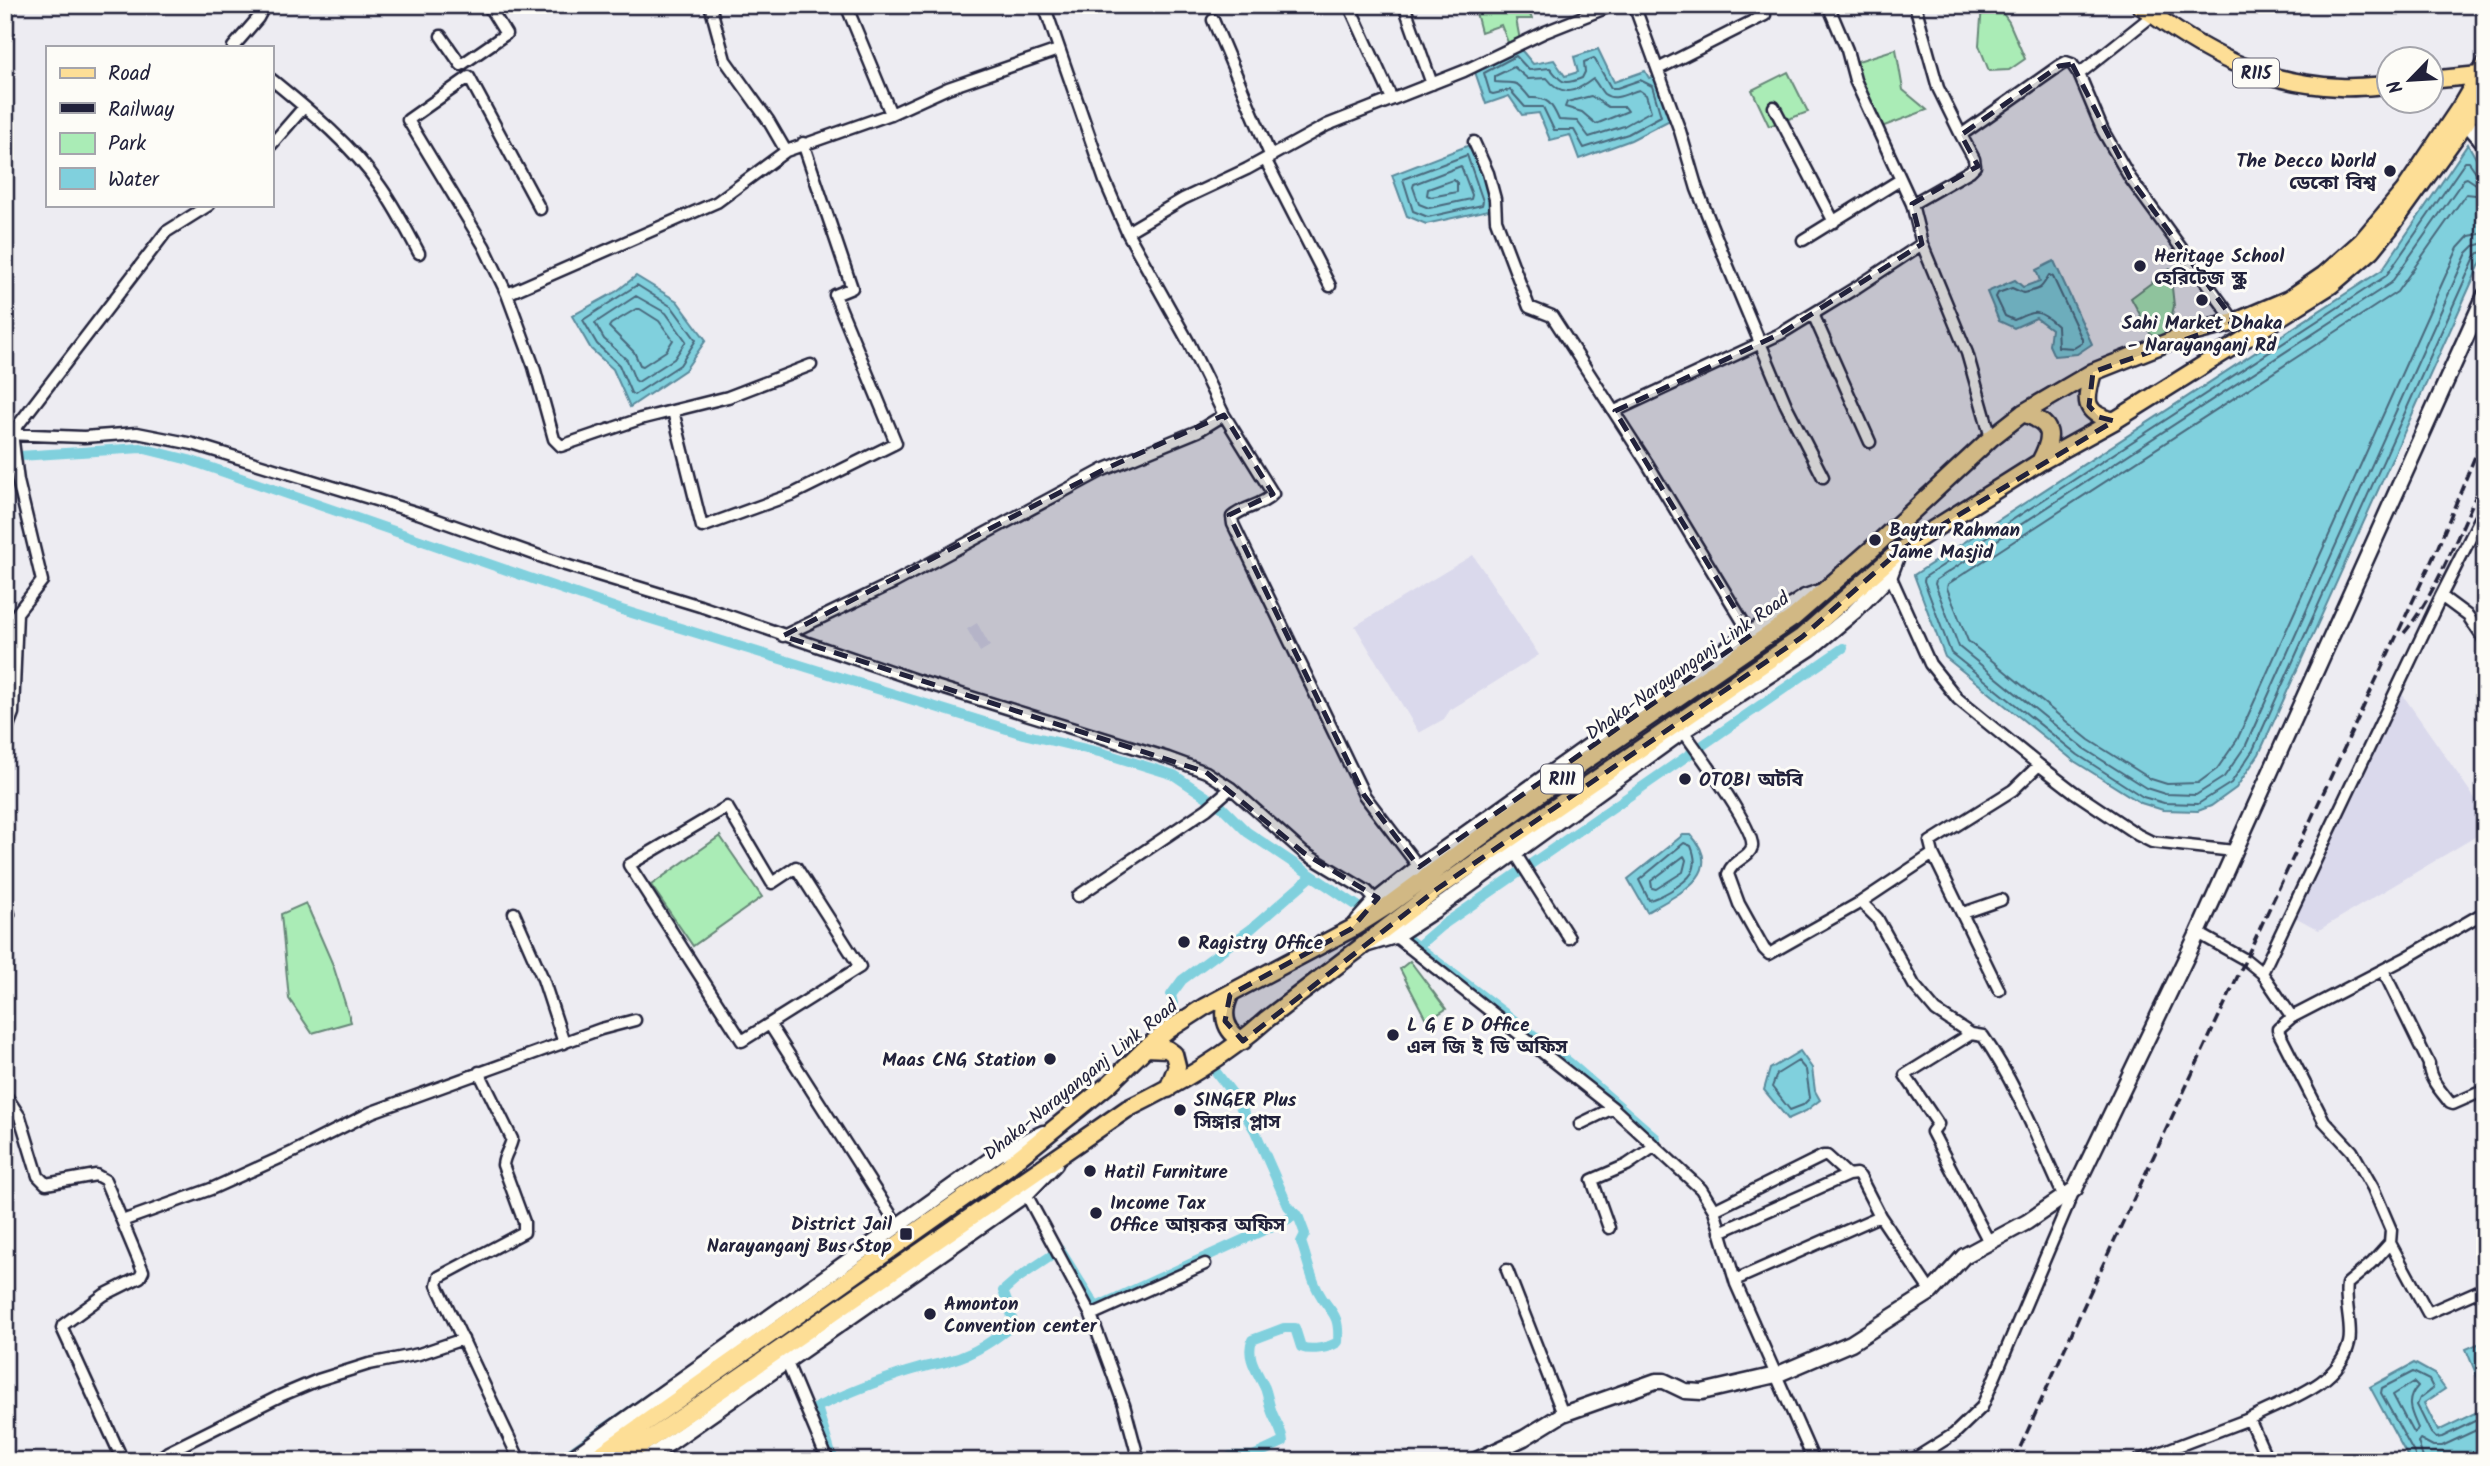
<svg xmlns="http://www.w3.org/2000/svg" width="2490" height="1466" viewBox="0 0 2490 1466" font-family="Kalam,'Noto Sans Bengali',sans-serif">
<style>
.built{fill:#dad9ec}
.green{fill:#aaecb6;stroke:#668778;stroke-width:2}
.water{fill:#80d0dd;stroke:#5a8a9c;stroke-width:2}
.lines{fill:none;stroke-linecap:round;stroke-linejoin:round}
.shore{stroke:#48687c;stroke-width:2}
.stream{stroke:#5a8a9c;stroke-width:3.5}
.canal{stroke:#80d0dd;stroke-width:10}
.street-casing{stroke:#22223b;stroke-width:15}
.secondary-casing{stroke:#22223b;stroke-width:19}
.primary-casing{stroke:#22223b;stroke-width:21}
.street{stroke:#fdfcf7;stroke-width:10}
.secondary{stroke:#fdfcf7;stroke-width:14}
.primary{stroke:#fdde96;stroke-width:16}
.rail{stroke:#22223b;stroke-width:3.5;stroke-dasharray:10 5;stroke-linecap:butt}
.marked{fill:#22223b;fill-opacity:0.2;stroke:#22223b;stroke-width:5;stroke-dasharray:14 9;stroke-linejoin:round}
.poi-dot{fill:#22223b;stroke:#fdfcf7;stroke-width:2.5}
.labels{text-anchor:middle;stroke-width:6;stroke-linejoin:round;paint-order:stroke}
.shield{fill:#fdfcf7;stroke:#646373;stroke-width:2}
.shield-label{font-size:18px;font-weight:bold;fill:#22223b}
.poi-label{font-size:19px;font-weight:bold;fill:#22223b;stroke:#fdfcf7;text-anchor:start}
.street-label{font-size:19px;fill:#22223b;stroke:#fdfcf7}
</style>
<rect width="100%" height="100%" fill="#edecf2"/>
<filter id="ink" filterUnits="userSpaceOnUse"><feTurbulence type="fractalNoise" baseFrequency=".0143" numOctaves="2"/><feDisplacementMap in="SourceGraphic" scale="14" xChannelSelector="R" yChannelSelector="G"/><feConvolveMatrix kernelMatrix="1 2 1 2 8 2 1 2 1" color-interpolation-filters="sRGB"/></filter>
<g filter="url(#ink)">
<!-- built -->
<path class="built" d="M1473 555 1539 655 1450 710 1444 719 1419 733 1355 626Z
M977 623 990 646 980 652 967 629Z
M2400 691 2485 813V831L2319 930 2295 917Z"/>
<!-- green -->
<path class="green" d="M1474 5H1526L1532 19H1516L1520 40 1509 45 1501 25 1481 32Z
M1982 5H1997L2009 22 2025 59 2009 70 1989 71 1979 45Z
M1896 49 1903 90 1927 110 1879 128 1858 79V61Z
M1788 72 1808 112 1769 126 1752 90Z
M2170 269 2174 306 2170 323 2183 344 2162 355 2131 298Z
M720 836 762 897 693 946 651 885Z
M306 903 333 965 351 1022 312 1033 289 999 281 914Z
M1410 961 1446 1009 1427 1021 1400 969Z"/>
<!-- water -->
<path class="water" d="M1518 46 1533 64 1554 60 1565 76 1578 72 1574 57 1598 49 1614 82 1645 71 1649 78 1657 75 1670 120 1631 140 1579 159 1570 135 1550 140 1539 113 1522 115 1509 96 1486 104 1474 69Z
M1472 144 1493 209 1426 224 1407 216 1392 175Z
M2468 144 2485 175V253L2259 754 2236 788 2211 806 2198 811 2163 810 2141 803 2074 761 1945 657 1914 575 2382 270Z
M2054 261 2092 344 2077 354 2054 356 2049 345 2051 329 2036 318 2014 328 1999 321 1987 292 2015 280 2023 287 2040 281 2036 270Z
M636 276 677 301 706 340 685 370 630 407 613 369 591 349 572 316 617 291Z
M1683 835H1691C1727 875 1676 895 1647 912L1628 879Z
M1800 1051 1812 1068 1815 1091 1820 1100 1806 1111 1788 1119 1764 1090 1770 1069Z
M2485 1341V1396L2466 1349Z
M2414 1363 2434 1374 2445 1389 2424 1403 2438 1431 2485 1408V1461H2410L2370 1387Z"/>
<g class="lines">
<!-- shore -->
<path class="shore" d="M1516 56 1529 70 1550 68C1562 82 1562 86 1582 78L1585 72 1584 62 1594 58 1611 88H1617L1640 80 1652 86 1661 116 1628 134 1584 148 1574 130H1554L1543 107H1525L1510 90 1493 94 1490 93 1484 73Z
M1514 67 1528 79 1547 78C1562 98 1576 92 1593 79 1597 83 1600 90 1604 94 1615 102 1628 93 1639 90L1646 95 1651 111 1624 126 1589 137 1577 121 1559 120C1552 104 1548 97 1530 98 1513 77 1517 85 1495 82V76Z
M1591 96 1608 107H1625L1628 111 1596 124 1582 112 1565 107 1567 102Z
M1467 155 1483 201 1482 205 1428 217 1413 211 1403 179Z
M1461 166 1472 195 1471 199 1429 208 1419 204 1413 187 1414 184Z
M2485 177 2478 175 2469 162H2465L2386 276 1925 577 1924 581 1951 653 2078 755 2143 797 2164 803 2198 804 2231 783 2253 750 2475 257 2479 253 2485 252
M1453 180 1457 182V192L1431 197 1427 195 1428 189Z
M2485 186 2476 184 2467 178 2464 179 2391 283 1936 580 1935 584 1959 647 2083 748 2146 788 2165 794 2196 795 2224 777 2246 745 2467 253 2474 246 2485 243
M2485 196 2466 194 2397 292 1948 584 1947 588 1968 641 2089 740 2151 779 2167 784 2198 783 2217 769 2237 740 2458 248 2469 236 2485 233
M2049 275 2053 277 2082 339V343L2074 348 2058 347 2057 326C2039 309 2036 310 2014 320L2005 316 1996 297 1998 293 2012 288 2023 293C2042 289 2041 289 2049 275Z
M637 285 672 307 696 340 680 365 634 395 631 393 619 365 597 344 583 320Z
M636 296 666 313 686 341 674 359 638 382 635 380 627 360 604 339 595 323Z
M636 309H640L659 321 673 340 666 351 643 366 640 365 634 352 609 327 611 324Z
M1684 843 1691 846C1701 870 1690 879 1670 891 1663 895 1656 899 1649 900L1639 880Z
M1684 856 1686 860 1683 872 1656 889 1652 888 1651 881Z
M1798 1061 1806 1070 1810 1098 1803 1105 1790 1110 1772 1087 1777 1074Z
M2414 1382 2418 1386C2404 1401 2411 1412 2418 1428L2415 1433 2412 1431 2393 1395Z
M2415 1461V1455L2381 1393 2382 1388 2413 1372 2429 1380 2433 1388 2420 1398 2417 1405 2431 1433 2436 1438 2442 1437 2485 1416
M2424 1461 2418 1442 2420 1439 2433 1446H2442L2485 1426"/>
<!-- stream -->
<path class="stream" d="M553 1461 730 1337"/>
<!-- canal -->
<path class="canal" d="M5 457 141 448 189 460 622 610 1023 734 1103 753 1174 775 1223 808 1247 832 1362 909
M1405 937 1570 1063 1656 1138
M1418 946 1440 927 1843 648
M1176 1017 1171 995 1182 980 1251 929 1312 876
M1216 1072 1232 1093 1255 1131 1288 1206 1299 1218 1305 1234 1301 1242C1307 1258 1310 1276 1318 1291 1330 1314 1340 1311 1338 1342 1329 1348 1311 1351 1301 1347L1295 1328H1284L1252 1340C1246 1358 1257 1371 1265 1388 1268 1396 1269 1406 1273 1415 1277 1424 1283 1432 1283 1442L1253 1456H1231L1230 1461
M835 1461 830 1451 817 1407C850 1392 884 1378 920 1368 930 1365 941 1364 952 1360 976 1353 994 1340 1013 1325L1011 1312 1003 1291 1018 1278 1060 1250 1096 1307 1297 1215"/>
<!-- street casing -->
<g class="street-casing">
<path id="street" d="M710 5 725 60 768 120 786 151 891 114 948 88 1058 50
M846 5 891 114
M1044 5 1105 181 1127 232 1189 343 1224 415 1273 494C1263 506 1244 506 1232 517L1233 524 1364 795 1419 867
M1349 5 1392 99
M1404 5 1432 84
M1634 5 1680 131 1697 189 1725 259 1786 405 1823 477
M1828 5 1847 50 1855 80 1912 204 1922 244 1967 353 1991 438
M1915 5 1938 88 1961 135 2059 66 2066 62 2072 64 2079 74 2103 131 2130 178 2235 322
M1213 20 1271 157
M441 36 461 65 506 34 488 5
M233 47 258 18 265 5
M1658 69 1765 15
M2079 74 2153 15
M271 79C310 111 352 145 380 186 395 207 407 230 419 253
M1774 107 1834 222
M1474 142 1488 173 1495 199 1496 220 1529 307 1552 316 1647 463 1751 635
M271 145 304 107
M1265 159 1330 286
M1912 204 1970 171 1975 166 1974 159 1961 135
M540 209 469 77 408 120 484 246 507 294 717 202 786 151
M1127 232 1183 199 1247 169 1327 125 1464 71 1545 32 1613 5
M1803 240 1900 180
M507 294 534 367 554 439 561 446 640 419 728 397 811 365
M1813 314 1870 442
M673 411 702 527 793 494 896 443 835 295 852 288 803 143
M1615 411 1780 334 1857 287 1922 244
M5 434 84 437 137 433 193 444 418 513 562 564 700 606 919 681 1168 758 1206 772 1231 788 1304 853 1367 891 1376 901
M1890 575 1930 664 1958 699 2039 765 2074 792 2138 835 2152 842 2234 851
M2441 596 2468 616 2485 641
M783 636 895 582 1103 470 1198 431 1224 415
M1683 731C1696 749 1756 830 1752 847 1749 858 1733 859 1728 874L1739 904 1764 949 1769 954 1861 902 1933 854
M5 734 13 713 17 613 42 581 18 481 12 433 166 232 209 205
M727 807 772 883 796 867 860 967 742 1041 629 865Z
M1515 853 1569 938
M1078 896 1207 809 1231 788
M1861 902 1877 918 1914 985 1936 1011 1971 1034 1983 1036C2017 1085 2039 1143 2064 1197
M5 903 9 914 5 916
M514 913 543 979 564 1043
M1963 913 2001 900
M2198 933 2246 960 2262 973 2292 1017 2404 959 2485 912
M1395 936 1613 1108 1701 1189 1714 1210 1736 1284 1814 1461
M2383 970 2429 1064C2428 1078 2441 1091 2450 1103L2453 1104 2485 1090
M2262 973 2441 596 2485 509
M1999 990 1933 854 1930 842 2013 790 2039 765
M770 1025 898 1226
M1971 1034 1905 1075 1938 1124 1932 1132 1989 1242
M479 1072 512 1139C510 1149 504 1155 503 1165L524 1222V1232L439 1277 437 1285 520 1461
M5 1094 20 1117 38 1176 46 1184 96 1175 105 1180 143 1271 140 1277 104 1295 63 1325 62 1328 119 1452V1461
M1580 1124 1613 1108
M1026 1194 1091 1315 1124 1405 1139 1461
M1714 1210 1823 1156H1827L1848 1175
M122 1221 211 1189 293 1152 372 1112 601 1029 635 1020
M1609 1228 1592 1180 1627 1165 1655 1146
M1720 1232 1848 1175 1856 1174 1860 1177 1880 1216 1931 1292
M2390 1243 2428 1313 2485 1288
M1507 1270 1563 1414
M1735 1280 1880 1216
M1091 1315 1205 1264
M785 1358 828 1461
M156 1461 168 1452 280 1396 318 1380 369 1364 419 1354 463 1339
M1911 1461 1954 1434 1982 1407 2074 1190
M2138 1461 2249 1419
M2268 1461 2249 1419C2284 1400 2339 1386 2349 1343 2353 1328 2344 1303 2347 1284L2372 1263 2390 1243 2391 1230 2373 1188 2352 1151 2324 1121 2279 1033 2278 1029 2292 1017"/>
</g>
<!-- secondary casing -->
<g class="secondary-casing">
<path id="secondary" d="M5 12 9 5
M2466 122 2485 144
M1358 921 1376 901 1419 867 1701 666 1805 597 1823 591
M1365 945 1395 936 1435 910 1683 731 1811 648 1854 612 1890 575 1899 551
M568 1461 998 1154 1043 1133
M644 1461 1026 1194 1055 1164
M1474 1461 1524 1438 1563 1414 1656 1381H1664L1685 1391 1702 1392 1776 1375 1851 1343 1931 1292 1964 1256 2027 1222 2075 1189 2198 933 2485 295"/>
</g>
<!-- primary casing -->
<g class="primary-casing">
<path id="primary" d="M2140 5C2202 52 2261 84 2340 87 2356 88 2373 86 2388 85
M2430 80 2479 75
M2093 372C2085 400 2082 413 2114 421
M2023 413C2054 424 2054 435 2040 462
M1230 995C1221 1014 1224 1031 1243 1041
M1146 1048 1167 1049 1174 1054 1177 1066 1168 1089
M591 1461 1006 1168 1109 1084 1146 1048 1170 1029 1204 1007 1351 929 1386 907 1572 770 1793 618 1873 548 1991 438 2023 413 2093 372 2191 333 2235 322 2289 299 2324 275 2362 241 2404 191 2461 106 2485 65
M618 1461 1127 1109C1178 1084 1225 1057 1267 1019L1437 889 1802 637 1899 551 2040 462 2114 421 2331 285 2372 250 2389 229 2466 122 2485 89"/>
</g>
<!-- street -->
<use href="#street" class="street"/>
<!-- secondary -->
<use href="#secondary" class="secondary"/>
<!-- primary -->
<use href="#primary" class="primary"/>
<!-- rail -->
<path class="rail" d="M2404 633C2437 594 2462 524 2485 476
M2014 1461 2087 1299 2438 547 2485 432"/>
</g>
</g>
<!-- marked area -->
<path class="marked" d="M2072 64 2130 178 2235 322 2093 372 2089 406 2099 417 2114 421 1899 551 1802 637 1437 889 1243 1041 1225 1021 1230 995 1351 929 1378 898 1304 853 1206 772 783 636 1103 470 1224 415 1273 494 1229 515 1364 795 1419 867 1751 635 1615 411 1780 334 1922 244 1912 204 1978 166 1961 135 2059 66Z"/>
<!-- markers -->
<g class="poi-dot">
<circle cx="2390" cy="171" r="7"/>
<circle cx="2140" cy="266" r="7"/>
<circle cx="2202" cy="300" r="7"/>
<circle cx="1875" cy="540" r="7"/>
<circle cx="1685" cy="779" r="7"/>
<circle cx="1184" cy="942" r="7"/>
<circle cx="1393" cy="1035" r="7"/>
<circle cx="1050" cy="1059" r="7"/>
<circle cx="1180" cy="1110" r="7"/>
<circle cx="1090" cy="1171" r="7"/>
<circle cx="1096" cy="1213" r="7"/>
<rect x="899" y="1227" width="14" height="14" rx="3.5"/>
<circle cx="930" cy="1314" r="7"/>
</g>
<g class="labels">
<!-- shield labels -->
<g class="shield">
<rect x="2233" y="58.5" width="46" height="29" rx="5"/>
<rect x="1541" y="764.5" width="42" height="29" rx="5"/>
</g>
<g class="shield-label">
<text x="2256" y="79">R115</text>
<text x="1562" y="785">R111</text>
</g>
<!-- poi labels -->
<g class="poi-label">
<text x="2376" y="167" text-anchor="end">The Decco World<tspan x="2376" dy="22">ডেকো বিশ্ব</tspan></text>
<text x="2154" y="262">Heritage School<tspan x="2154" dy="22">হেরিটেজ স্কুল</tspan></text>
<text x="2202" y="329" text-anchor="middle">Sahi Market Dhaka<tspan x="2202" dy="22">- Narayanganj Rd</tspan></text>
<text x="1889" y="536">Baytur Rahman<tspan x="1889" dy="22">Jame Masjid</tspan></text>
<text x="1699" y="786">OTOBI অটবি</text>
<text x="1198" y="949">Ragistry Office</text>
<text x="1407" y="1031">L G E D Office<tspan x="1407" dy="22">এল জি ই ডি অফিস</tspan></text>
<text x="1036" y="1066" text-anchor="end">Maas CNG Station</text>
<text x="1194" y="1106">SINGER Plus<tspan x="1194" dy="22">সিঙ্গার প্লাস</tspan></text>
<text x="1104" y="1178">Hatil Furniture</text>
<text x="1110" y="1209">Income Tax<tspan x="1110" dy="22">Office আয়কর অফিস</tspan></text>
<text x="892" y="1230" text-anchor="end">District Jail<tspan x="892" dy="22">Narayanganj Bus Stop</tspan></text>
<text x="944" y="1310">Amonton<tspan x="944" dy="22">Convention center</tspan></text>
</g>
<!-- street labels -->
<g class="street-label">
<text transform="translate(1687 665) rotate(-35)" y="7">Dhaka-Narayanganj Link Road</text>
<text transform="translate(1080 1079) rotate(-39)" y="7">Dhaka-Narayanganj Link Road</text>
</g>
</g>
<!-- margin -->
<rect width="2490" height="1466" fill="none" stroke="#fdfcf7" stroke-width="28"/>
<rect x="14" y="14" width="2462" height="1438" fill="none" stroke="#22223b" stroke-width="2.5" filter="url(#ink)"/>
<!-- legend -->
<rect x="46" y="46" width="228" height="161" fill="#fdfcf7" stroke="#a5a5ac" stroke-width="2"/>
<rect x="60" y="68" width="35" height="10" fill="#fdde96" stroke="#a5a5ac" stroke-width="2"/>
<text x="108" y="80" font-size="21" fill="#22223b">Road</text>
<rect x="60" y="103" width="35" height="10" fill="#22223b" stroke="#a5a5ac" stroke-width="2"/>
<text x="108" y="116" font-size="21" fill="#22223b">Railway</text>
<rect x="60" y="133" width="35" height="21" fill="#aaecb6" stroke="#a5a5ac" stroke-width="2"/>
<text x="108" y="150" font-size="21" fill="#22223b">Park</text>
<rect x="60" y="168" width="35" height="21" fill="#80d0dd" stroke="#a5a5ac" stroke-width="2"/>
<text x="108" y="186" font-size="21" fill="#22223b">Water</text>
<!-- north arrow -->
<g transform="translate(2410 80) rotate(245)"><circle r="33" fill="#fdfcf7" stroke="#a5a5ac" stroke-width="2"/>
<path d="M0-5L12 26L0 18L-12 26Z" fill="#22223b"/>
<text y="-10" font-size="19" font-weight="bold" text-anchor="middle" fill="#22223b">N</text>
</g>
</svg>
